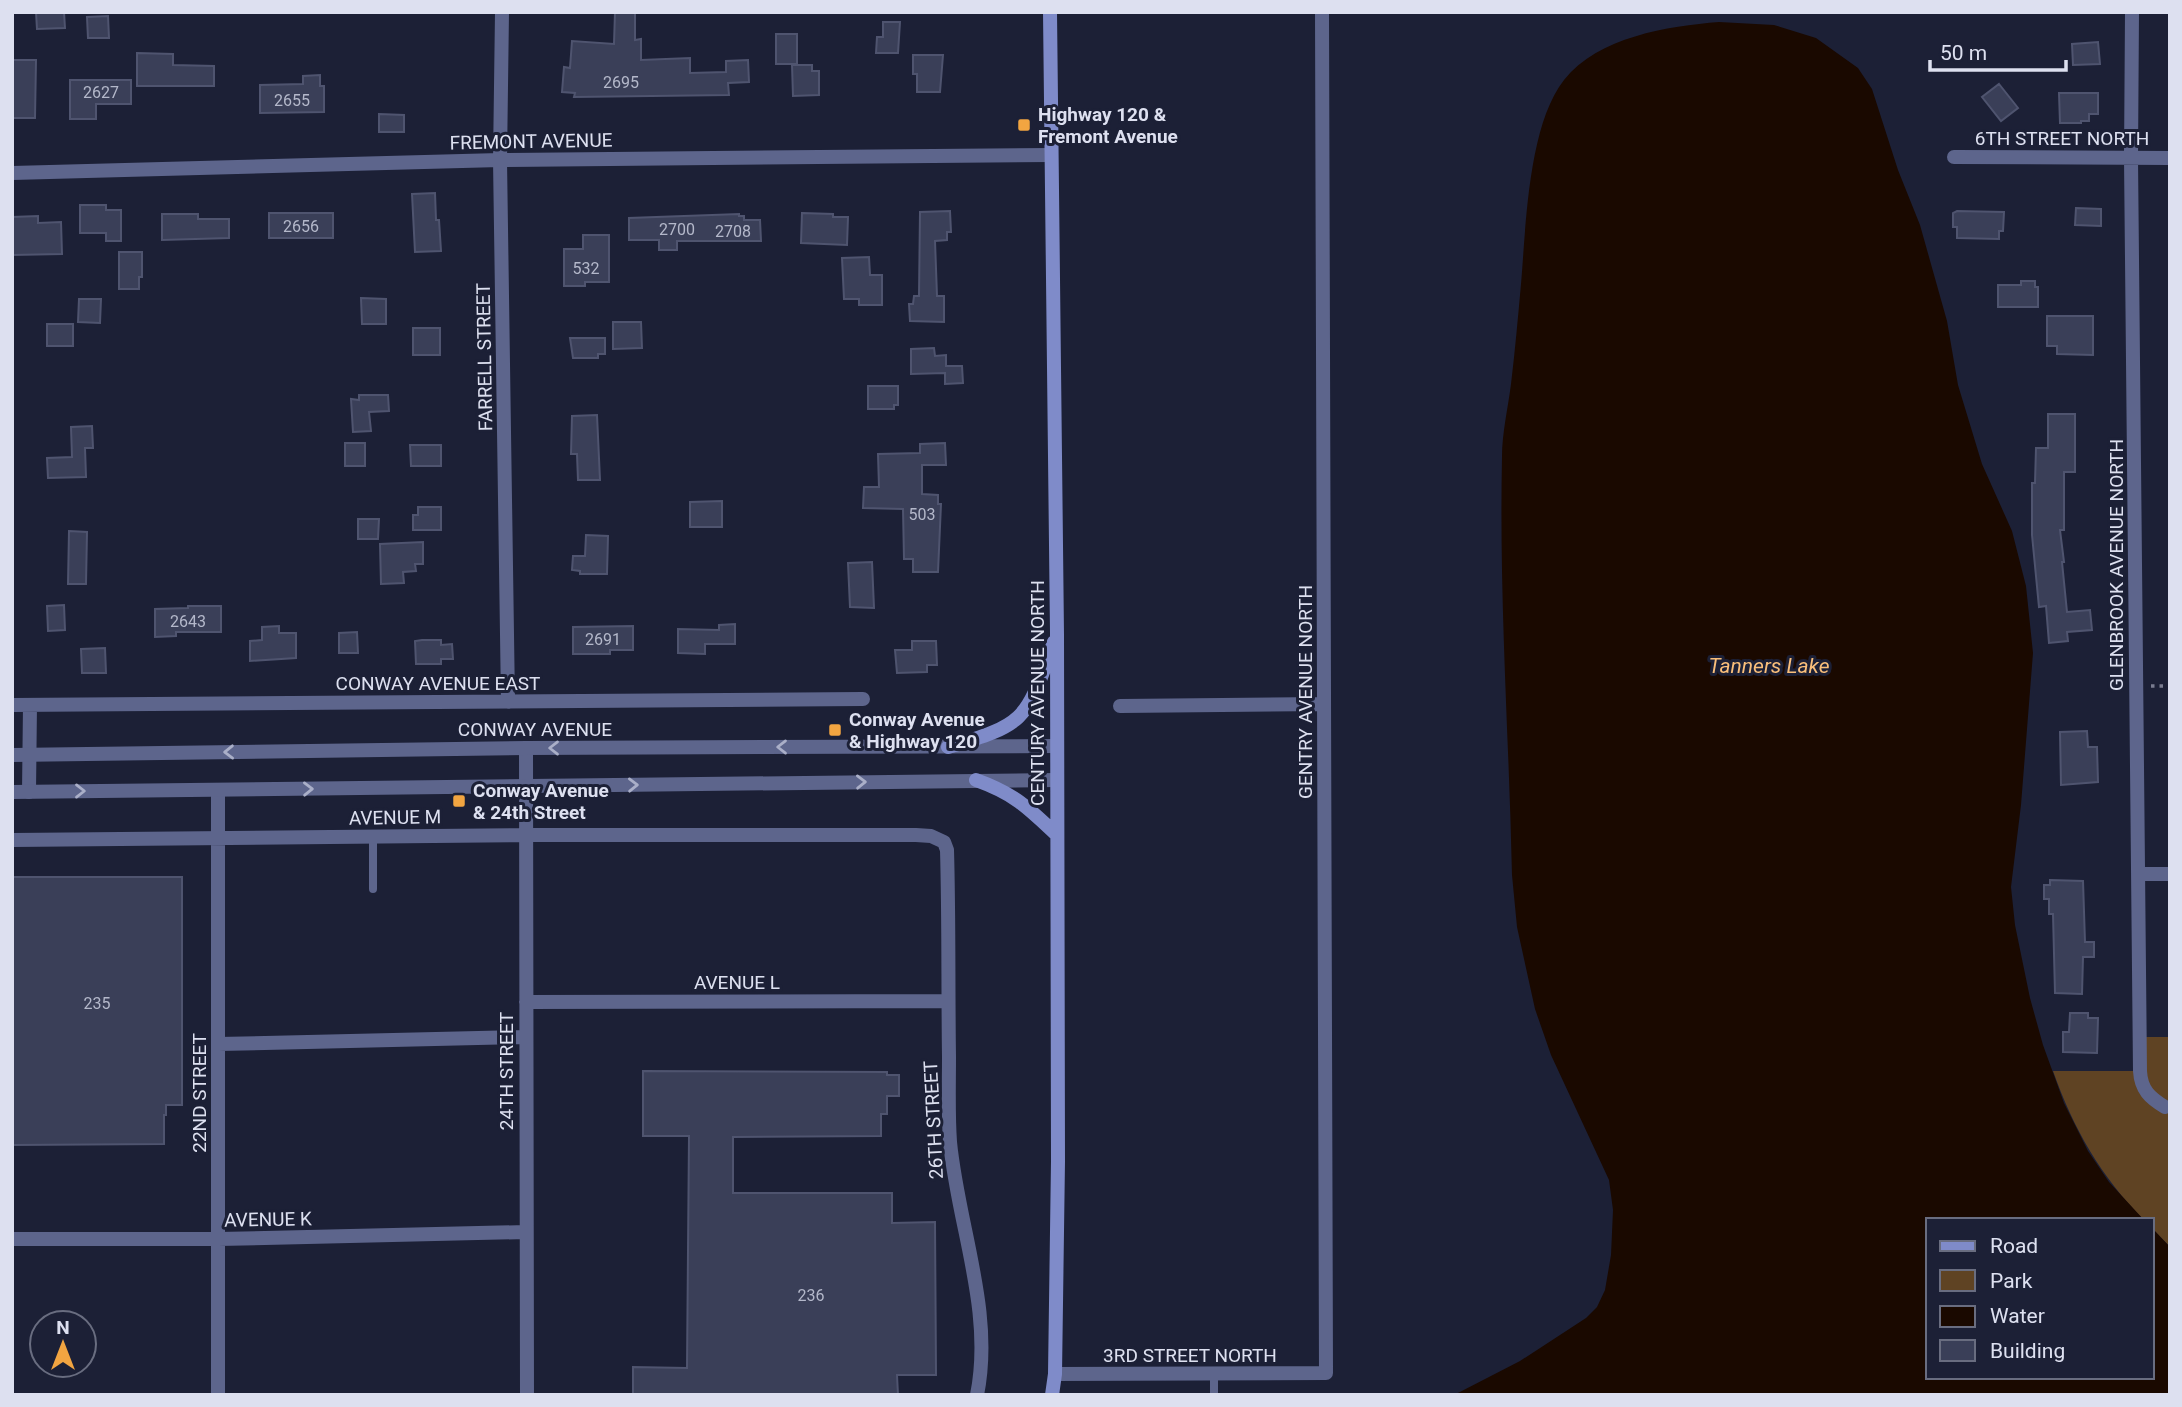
<svg xmlns="http://www.w3.org/2000/svg" width="2182" height="1407" viewBox="0 0 2182 1407" font-family="Roboto,sans-serif">
<style>
.green{fill:#5f4323}
.water{fill:#1a0900}
.building{fill:#3a3f58;stroke:#4f546f;stroke-width:2}
.lines{fill:none;stroke-linecap:round;stroke-linejoin:round}
.path{stroke:#797c90;stroke-width:3.5;stroke-dasharray:3.5 5;stroke-linecap:butt}
.service{stroke:#5d658c;stroke-width:8}
.minor{stroke:#5d658c;stroke-width:14}
.tertiary{stroke:#5d658c;stroke-width:14}
.secondary{stroke:#7f8bc9;stroke-width:14}
.oneway{stroke:#aaafc8}
.poi-dot{fill:#f2a541;stroke:#1c2036;stroke-width:2.5}
.labels{text-anchor:middle;stroke-width:6;stroke-linejoin:round;paint-order:stroke}
.number-label{font-size:16px;fill:#b4b8ca}
.poi-label{font-size:19px;font-weight:bold;fill:#dde0f0;stroke:#1c2036;text-anchor:start}
.street-label{font-size:19px;fill:#dde0f0;stroke:#1c2036}
.water-label{font-size:21px;font-style:italic;fill:#fabf7b;stroke:#1c2036}
</style>
<rect width="100%" height="100%" fill="#1c2036"/>
<!-- green -->
<path class="green" d="M2140 1037H2170V1247L2152 1228V1220H2144C2101 1177 2073 1128 2053 1071H2140Z"/>
<!-- water -->
<path class="water" d="M1719 22 1774 25 1816 38 1858 68 1872 89 1898 170 1920 225 1947 321 1958 385 1982 464 2012 531 2026 586 2033 653 2021 805 2011 887 2015 925 2030 998 2043 1045 2064 1103 2088 1151 2109 1182 2144 1220H1928V1377H2152V1228L2170 1247V1395H1454L1520 1361 1586 1318 1597 1307 1605 1290 1611 1255 1613 1210 1609 1180 1551 1055 1535 1009 1517 927 1512 875C1509 736 1499 597 1502 457 1502 433 1508 408 1511 384 1515 351 1518 317 1521 284 1526 226 1528 126 1564 80 1598 37 1668 26 1719 22Z"/>
<!-- building -->
<path class="building" d="M36 12H64L65 28 37 29Z
M615 12H635V40L641 39V60L690 58V73L726 72V61L748 60 749 82 728 83 729 95 574 97 575 93 562 92 564 67 570 68 572 41 614 44Z
M108 16 109 38H88L87 17Z
M883 22H900L898 53H876L877 37H883Z
M776 34H797V64H776Z
M2098 42 2100 64 2073 65 2072 44Z
M137 53 173 54V65L214 66V86H137Z
M913 55H943L940 92H917V74H913Z
M12 60H36L35 118H12Z
M792 65H812V71H819V95L793 96Z
M320 75V86H324V112L260 113V85L303 84V76Z
M70 80H131V104H96V119H70Z
M1999 84 2018 108 2001 121 1982 97Z
M2059 93H2098V114H2089V121H2081V123H2060Z
M379 114 404 115V132H379Z
M435 193 436 220H439L441 251 415 252 412 194Z
M80 205H106V210H121V241H106V233H80Z
M2076 208 2101 209V226L2075 225Z
M950 211 951 232H947V240L935 241 937 296H944V322L910 321 909 304H913L914 296H919L920 212Z
M1957 211 2004 212 2003 231H1999V239L1957 238V227H1953V213Z
M269 213H333V238H269Z
M802 213 833 214V217H848L847 245 801 243Z
M162 214H198V219H229V238L162 240Z
M739 214V216H744V220H760L761 241H677V250H659V240H629V218Z
M38 216V223L61 222 62 254 12 255V217Z
M583 235H609V282H585V286H564V249H583Z
M119 252H142V277H139V289H119Z
M869 257 870 275H882V305H859V299H844L842 258Z
M2021 281H2035V287H2038V307H1998V285H2021Z
M361 298 386 299V324H362Z
M79 299H101L100 323 78 322Z
M2047 316H2093V355L2057 354V346H2047Z
M613 322H641L642 348 613 349Z
M47 324H73V346H47Z
M413 328H440V355H413Z
M570 338H605V354H598V358H573Z
M934 348 935 356 946 355V366H962L963 383 945 384V373L911 374V349Z
M868 386H898V405H894V409H868Z
M359 395H388L389 411 369 412 371 431 353 432 351 399 359 400Z
M2048 414H2075V472H2064V530H2060L2064 562H2062L2067 612 2090 610 2092 630 2067 632 2068 641 2049 643 2046 606 2039 607 2032 535V483H2035L2036 448H2048Z
M597 415 600 480H578L577 454H571L572 416Z
M92 426 93 448H85L86 477 48 478 47 458 72 457 71 427Z
M345 443H365V466H345Z
M945 443 946 465H922V494L938 495V504H941L938 572H913V559H904L903 509 863 508 864 487H879L878 454 920 453V444Z
M410 445H441V466H411Z
M722 501V527H690V502Z
M418 507H441V530H413V515H418Z
M358 519H379L378 539H358Z
M69 531 87 532 86 584H68Z
M586 535 608 536 607 574H580V571L572 570 573 556H585Z
M423 542V564H415L416 571 403 572 404 583 381 584 380 544Z
M872 562 874 608 850 607 848 563Z
M64 605 65 630 48 631 47 606Z
M188 606H221V632H176V636L155 637V609L188 608Z
M735 624V644H705V654L678 653V629L719 630V625Z
M279 626V633H296V658L250 661V641L262 640V627Z
M633 626V650H610V654H573V627Z
M357 632 358 653H339V633Z
M422 640H441V645L452 644 453 659H441V664H416L415 641Z
M912 641H936L937 665H927V672L897 673 895 650H912Z
M105 648 106 673H82L81 649Z
M2087 731 2088 747H2097L2098 782 2061 785 2060 732Z
M12 877H182V1105H166V1115H164V1144L12 1145Z
M2050 880 2083 881 2085 942H2094V957H2083L2082 994 2055 993 2053 914H2049V899H2044V885H2050Z
M2070 1013H2088V1018H2098L2097 1053 2063 1052V1032H2069Z
M643 1071 887 1072V1075H899V1096H887V1114H881V1136L733 1137V1193H892V1223L935 1222 936 1375H897L898 1395H633V1367L687 1368 689 1136H643Z"/>
<g class="lines">
<!-- path -->
<path class="path" d="M2151 686H2170"/>
<!-- service -->
<path class="service" d="M373 837V889
M1214 1374V1395"/>
<!-- minor -->
<path class="minor" d="M502 12 500 160 508 702
M2132 12 2131 158 2140 1071C2141 1090 2150 1098 2165 1107
M1954 157 2170 158
M12 173 500 160 1051 155
M12 705 863 699
M1120 706 1324 704
M526 748 527 1395
M218 790V1395
M29 792 30 705
M12 840 526 835H916L931 836 944 842 947 850C949 919 948 988 949 1057 949 1085 948 1114 950 1142 958 1226 994 1311 977 1395
M2138 874H2170
M526 1002 948 1001
M218 1044 525 1037
M12 1239H218L525 1232
M1055 1374 1326 1373 1322 12"/>
<!-- tertiary -->
<path class="tertiary" d="M12 755 526 748 1057 746
M12 792 1057 780"/>
<!-- secondary -->
<path class="secondary" d="M1050 12 1057 634 1058 1161 1055 1374 1052 1395
M948 747C1029 724 1026 718 1054 642
M976 780C1015 794 1027 807 1057 835"/>
</g>
<!-- one-way arrows -->
<defs><path id="oneway-chevron" d="M-2-3.5L2.5 0L-2 3.5" fill="none" stroke-width="1.6" stroke-linecap="round" stroke-linejoin="round" transform="scale(1.75)"/></defs>
<g class="oneway">
<use href="#oneway-chevron" transform="translate(782 747) rotate(180)"/>
<use href="#oneway-chevron" transform="translate(554 748) rotate(180)"/>
<use href="#oneway-chevron" transform="translate(229 752) rotate(179)"/>
<use href="#oneway-chevron" transform="translate(861 782) rotate(-1)"/>
<use href="#oneway-chevron" transform="translate(633 785) rotate(-1)"/>
<use href="#oneway-chevron" transform="translate(308 789) rotate(-1)"/>
<use href="#oneway-chevron" transform="translate(80 791)"/>
</g>
<!-- markers -->
<g class="poi-dot">
<rect x="1017" y="118" width="14" height="14" rx="3.5"/>
<rect x="828" y="723" width="14" height="14" rx="3.5"/>
<rect x="452" y="794" width="14" height="14" rx="3.5"/>
</g>
<g class="labels">
<!-- number labels -->
<g class="number-label">
<text x="621" y="88">2695</text>
<text x="101" y="98">2627</text>
<text x="292" y="106">2655</text>
<text x="301" y="232">2656</text>
<text x="677" y="235">2700</text>
<text x="733" y="237">2708</text>
<text x="586" y="274">532</text>
<text x="922" y="520">503</text>
<text x="188" y="627">2643</text>
<text x="603" y="645">2691</text>
<text x="97" y="1009">235</text>
<text x="811" y="1301">236</text>
</g>
<!-- poi labels -->
<g class="poi-label">
<text x="1038" y="121">Highway 120 &amp;<tspan x="1038" dy="22">Fremont Avenue</tspan></text>
<text x="849" y="726">Conway Avenue<tspan x="849" dy="22">&amp; Highway 120</tspan></text>
<text x="473" y="797">Conway Avenue<tspan x="473" dy="22">&amp; 24th Street</tspan></text>
</g>
<!-- street labels -->
<g class="street-label">
<text x="2062" y="145">6TH STREET NORTH</text>
<text transform="translate(531 141) rotate(-1)" y="7">FREMONT AVENUE</text>
<text transform="translate(484 357) rotate(-91)" y="7">FARRELL STREET</text>
<text transform="translate(2116 565) rotate(-90)" y="7">GLENBROOK AVENUE NORTH</text>
<text x="438" y="690">CONWAY AVENUE EAST</text>
<text transform="translate(1305 692) rotate(-90)" y="7">GENTRY AVENUE NORTH</text>
<text transform="translate(1037 693) rotate(-90)" y="7">CENTURY AVENUE NORTH</text>
<text x="535" y="736">CONWAY AVENUE</text>
<text transform="translate(395 817) rotate(-1)" y="7">AVENUE M</text>
<text x="737" y="989">AVENUE L</text>
<text transform="translate(506 1071) rotate(-90)" y="7">24TH STREET</text>
<text transform="translate(199 1093) rotate(-90)" y="7">22ND STREET</text>
<text transform="translate(933 1120) rotate(-93)" y="7">26TH STREET</text>
<text transform="translate(268 1219) rotate(-1)" y="7">AVENUE K</text>
<text x="1190" y="1362">3RD STREET NORTH</text>
</g>
<!-- water labels -->
<g class="water-label">
<text x="1769" y="673">Tanners Lake</text>
</g>
</g>
<!-- border -->
<rect width="2182" height="1407" fill="none" stroke="#dde0f0" stroke-width="28"/>
<!-- legend -->
<rect x="1926" y="1218" width="228" height="161" fill="#1c2036" stroke="#696d80" stroke-width="2"/>
<rect x="1940" y="1241" width="35" height="10" fill="#7f8bc9" stroke="#696d80" stroke-width="2"/>
<text x="1990" y="1253" font-size="21" fill="#dde0f0">Road</text>
<rect x="1940" y="1270" width="35" height="21" fill="#5f4323" stroke="#696d80" stroke-width="2"/>
<text x="1990" y="1288" font-size="21" fill="#dde0f0">Park</text>
<rect x="1940" y="1306" width="35" height="21" fill="#1a0900" stroke="#696d80" stroke-width="2"/>
<text x="1990" y="1323" font-size="21" fill="#dde0f0">Water</text>
<rect x="1940" y="1340" width="35" height="21" fill="#3a3f58" stroke="#696d80" stroke-width="2"/>
<text x="1990" y="1358" font-size="21" fill="#dde0f0">Building</text>
<!-- north arrow -->
<g transform="translate(63 1344)"><circle r="33" fill="#1c2036" stroke="#696d80" stroke-width="2"/>
<path d="M0-5L12 26L0 18L-12 26Z" fill="#f2a541"/>
<text y="-10" font-size="19" font-weight="bold" text-anchor="middle" fill="#dde0f0">N</text>
</g>
<!-- scale -->
<path d="M1930 60v10h136v-10" fill="none" stroke="#dde0f0" stroke-width="3.5"/>
<text x="1940" y="60" font-size="21" fill="#dde0f0" stroke="#1c2036" stroke-width="5" paint-order="stroke">50 m</text>
</svg>
